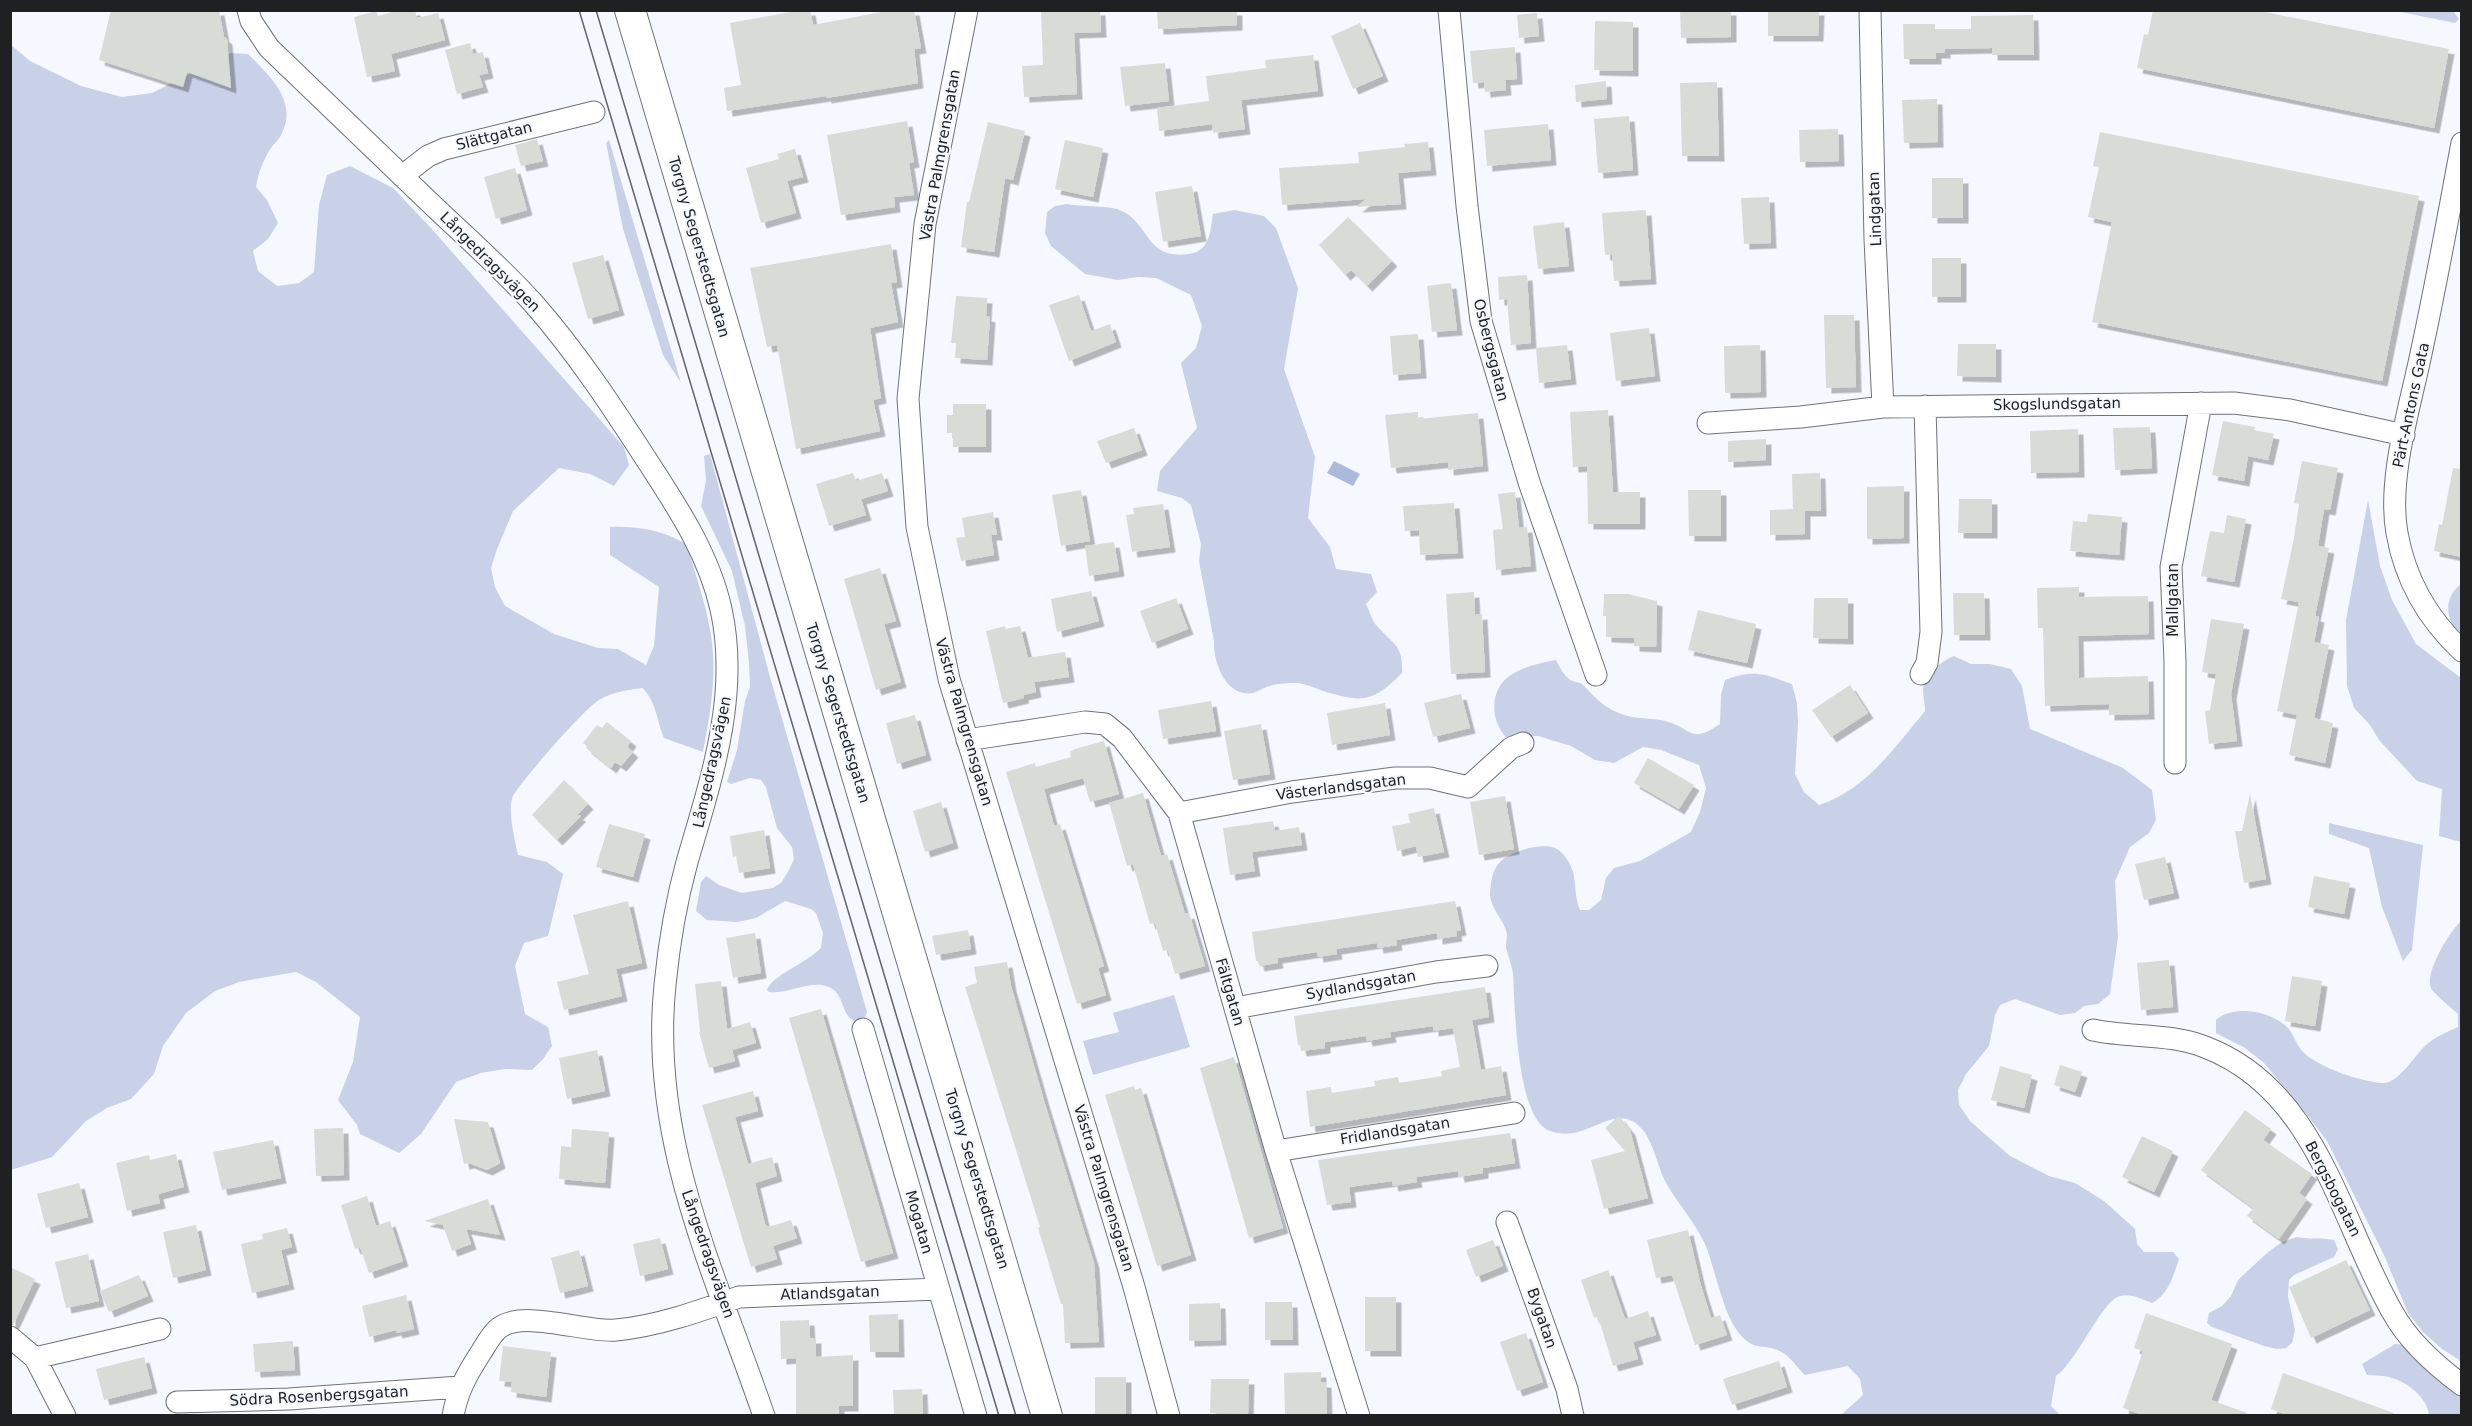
<svg xmlns="http://www.w3.org/2000/svg" width="2472" height="1426" viewBox="0 0 2472 1426" font-family="'DejaVu Sans',sans-serif">
<style>
.green{fill:#c8d1e7}
.water{fill:#abb9db}
.building{fill:#d8dcd7;filter:url(#shadow)}
.lines{fill:none;stroke-linecap:round;stroke-linejoin:round}
.street-casing{stroke:#707277;stroke-width:23}
.secondary-casing{stroke:#707277;stroke-width:32}
.street{stroke:#fff;stroke-width:21}
.secondary{stroke:#fff;stroke-width:30}
.tram{stroke:#636468;stroke-width:1.5}
.labels{text-anchor:middle;stroke-width:4.5;stroke-linejoin:round;paint-order:stroke}
.street-label{font-size:15px;fill:#1f2022;stroke:#f5f8fe}
</style>
<defs>
<filter id="shadow"><feDropShadow dx="5.5" dy="5.5" stdDeviation="0" flood-color="#0004"/></filter>
</defs>
<rect width="100%" height="100%" fill="#f5f8fe"/>
<!-- green -->
<path class="green" d="M2396 11H2453L2459 19 2455 23Z
M10 44 30 61 81 86 122 97 152 93 230 53 248 54C269 75 298 101 282 133 280 139 274 143 271 148 263 161 258 173 256 187L267 200 278 223 268 239 253 251 258 271 277 286 299 283 314 272 319 205 327 175 350 166 393 188 430 227 624 447 629 465 614 486 590 474 559 468 513 511 497 549 491 568 495 587 505 606 554 634 598 648 618 649 646 665 654 646 659 587 610 555V527C637 526 664 530 687 545 697 581 711 617 713 654 715 688 709 720 703 752L664 738C656 718 657 705 643 688 628 690 612 692 599 700 585 708 521 781 513 796 507 809 515 841 518 855L547 862 563 874 548 936 524 943 515 966 525 1014 548 1027 552 1046 543 1059 532 1070 505 1069 481 1073 456 1082 421 1134 399 1153 360 1134 357 1125 338 1100 353 1062 360 1017 316 982 296 972 239 982 215 991 186 1013 163 1046 154 1074 131 1099 107 1108 86 1121 52 1157 11 1170Z
M609 140 681 383 663 355 623 229 606 143Z
M1067 204C1081 207 1111 205 1122 211 1150 224 1145 260 1189 254 1210 251 1210 232 1213 214L1234 210 1264 216 1276 228 1298 288 1284 369 1315 457 1308 518 1330 547 1336 569 1371 574 1377 592 1366 604C1369 610 1372 620 1376 625 1393 645 1403 643 1402 673 1371 705 1360 702 1320 690 1313 687 1305 684 1298 683 1289 683 1278 683 1270 686 1264 687 1259 691 1253 693 1226 698 1213 662 1214 641L1199 561 1201 544 1191 505 1182 498 1157 491 1160 471 1197 428 1181 363 1196 348 1202 326 1191 295 1156 278 1138 277 1118 280 1085 274 1051 246 1045 233 1047 212 1055 206Z
M710 454 770 677 867 1012 865 1017 856 1022C841 1015 845 1001 835 991 818 975 788 995 769 992L767 990C772 975 807 963 821 948L823 933 816 913 811 909 785 901 756 918 737 922 707 920 696 911 701 882 706 876 719 885 742 893 773 888 781 883 789 870 794 859 792 847 777 828 766 787 761 780 750 778 731 784 727 782 737 750 745 701 750 687 749 663 745 626 732 571 701 506 706 480 704 456Z
M2368 500 2380 566 2392 600 2416 644 2461 678V842L2439 836 2442 789 2417 781 2379 740 2370 725 2354 708 2347 686 2346 620Z
M2461 584V638C2447 621 2441 600 2461 584Z
M1954 656 1971 664H1990L2011 669 2022 686 2030 729 2123 768 2152 790 2156 820 2149 833 2130 847 2115 881 2118 937 2110 994 2098 1004 2084 1006 2075 1013 2060 1015 2015 999 2000 1005 1995 1015 1989 1046 1966 1074 1958 1090 1959 1105 1970 1121 2010 1156 2049 1176 2075 1183 2104 1201 2135 1229 2137 1244 2144 1252H2173L2179 1259C2173 1276 2169 1294 2152 1303 2142 1299 2131 1293 2120 1296 2102 1300 2077 1362 2056 1376L2051 1406 2060 1415H1841L1863 1395 1860 1379 1848 1366 1805 1375C1798 1369 1791 1357 1783 1353 1764 1341 1754 1355 1736 1329 1722 1309 1715 1268 1705 1244 1695 1222 1678 1204 1666 1183 1658 1168 1653 1141 1642 1129 1614 1098 1588 1145 1550 1131 1516 1119 1515 1006 1513 974 1512 965 1508 956 1506 948 1506 943 1507 938 1507 934 1504 919 1490 909 1490 893 1491 882 1492 871 1499 863 1509 851 1549 839 1561 852 1581 873 1571 887 1580 910H1589L1601 900 1606 878 1614 868 1640 861 1691 832 1700 812 1706 788 1699 765 1661 750 1643 747 1614 763 1595 760 1571 746 1538 736 1506 737C1490 720 1489 689 1511 675 1525 666 1540 663 1556 660 1563 673 1566 681 1581 683 1598 700 1606 711 1632 717 1642 719 1654 718 1665 721 1693 728 1689 745 1720 724L1721 695 1725 680C1754 669 1765 674 1792 684L1797 703 1798 722 1795 774 1804 792 1819 805C1865 791 1896 746 1925 711 1925 704 1923 697 1923 691 1923 676 1941 661 1954 656Z
M2329 823 2423 845 2412 950 2403 961 2382 907 2369 848 2329 834Z
M2461 921 2462 1361H2461L2442 1349 2423 1332 2408 1313 2384 1255 2327 1141 2308 1116 2264 1063 2245 1048 2216 1033V1020C2233 1004 2272 1011 2288 1028 2294 1035 2296 1044 2302 1051 2317 1067 2361 1082 2383 1083 2398 1084 2415 1055 2426 1045 2435 1037 2447 1032 2458 1027V1014C2452 1008 2435 995 2431 988 2424 973 2450 931 2461 921Z
M1174 995 1190 1047 1093 1075 1083 1041 1119 1032 1113 1013Z
M2297 1237C2310 1240 2322 1237 2334 1240L2338 1249 2334 1257 2294 1275 2289 1280 2288 1296 2295 1330 2292 1343 2286 1348 2277 1349 2264 1346 2212 1327 2207 1323 2209 1313 2222 1306 2231 1296 2238 1280 2267 1253 2282 1242Z
M2395 1344 2404 1345 2459 1393 2461 1398V1415H2429C2427 1398 2409 1383 2392 1378 2385 1375 2375 1376 2367 1375L2362 1364Z"/>
<!-- water -->
<path class="water" d="M1334 461 1360 474 1353 486 1327 473Z"/>
<!-- building -->
<path class="building" d="M111 10H219L224 37 227 39 231 88 187 72 183 87 99 60Z
M399 10H415L417 18 438 13 445 40 391 54 395 71 367 77 354 17 376 11 378 16Z
M801 10H810L813 25 892 10H914L921 48 914 49 918 83 826 98V96L727 111 724 88 741 85 730 23Z
M1041 10H1100L1101 32 1074 33 1077 94 1024 97 1022 66 1043 65Z
M1157 10H1237V25L1158 29Z
M1680 10H1731V37L1681 38Z
M1768 10H1819L1818 36H1768Z
M2153 10H2255L2449 49 2434 128 2137 68 2144 34 2148 35Z
M1537 13 1539 36 1519 38 1517 15Z
M2033 15 2034 55H1992V48L1945 49V53H1936V59H1904L1903 24H1935V29H1971V16Z
M1595 21 1633 22V71L1594 70Z
M1360 23 1383 76 1353 89 1331 36Z
M470 43 473 54 483 52 488 73 479 75 483 87 457 94 445 50Z
M1515 47 1517 79 1505 80 1506 90 1485 92 1484 82 1473 83 1470 51Z
M1313 55 1318 91 1241 100 1245 129 1213 133 1212 124 1159 131 1157 108 1209 101 1206 76 1266 68 1265 60Z
M1165 63 1169 101 1125 106 1120 67Z
M1606 81 1607 99 1576 102 1575 85Z
M1717 82 1719 156H1682L1680 83Z
M1937 99 1938 142 1904 143 1902 100Z
M1629 116 1633 170 1598 173 1594 119Z
M907 121 914 162 909 163 914 195 894 197 895 207 841 215 827 135Z
M988 122 1025 131 1013 180 1005 178 994 252 961 247 967 202H969Z
M1548 124 1551 160 1487 166 1484 130Z
M1838 129 1839 161 1800 162 1799 130Z
M2100 132 2419 196 2382 381 2092 322 2112 222 2088 217 2099 167 2093 166Z
M537 139 543 161 521 166 515 145Z
M1065 140 1103 148 1093 197 1055 189Z
M1428 142 1431 170 1398 173 1401 204 1357 207 1366 199 1282 205 1279 168 1359 163 1358 152 1405 147 1404 144Z
M795 149 803 177 787 181 796 213 761 223 746 168 779 159 777 154Z
M515 168 527 210 496 219 484 177Z
M1932 178H1963V218H1932Z
M1192 186 1201 236 1163 242 1155 192Z
M1769 197 1771 243 1744 244 1741 198Z
M1646 210 1651 279 1614 281 1612 254 1605 255 1602 213Z
M1348 217 1392 261 1367 286 1351 270 1345 275 1319 245Z
M1564 222 1569 266 1538 269 1533 226Z
M891 244 897 282 891 283 898 322 870 328 881 398 873 400 880 431 796 449 777 345 767 347 750 268Z
M603 255 619 310 588 319 572 263Z
M1932 258H1961V297H1932Z
M1527 275 1531 343 1511 345 1507 299 1499 300 1498 277Z
M1451 283 1457 330 1432 332 1427 286Z
M1079 295 1091 331 1110 324 1116 342 1069 361 1049 305Z
M956 296 987 298 986 316 990 317 987 360 955 358 956 343H951Z
M1824 315H1854L1856 387 1826 388Z
M1649 328 1655 376 1616 381 1610 333Z
M1418 334 1421 373 1393 375 1390 336Z
M1958 344H1996V377L1957 376Z
M1567 345 1571 379 1539 383 1536 348Z
M1760 345 1761 392 1725 393 1724 346Z
M953 404H986V447H953V433H947V415H953Z
M1608 410 1613 492H1640V524H1588L1587 466 1573 467 1570 412Z
M1418 412V419L1478 413 1483 466 1448 470V462L1391 468 1385 415Z
M2223 421 2255 427 2254 430 2274 434 2268 460 2248 456 2244 481 2212 475Z
M2150 427 2152 468 2115 470 2113 428Z
M1134 428 1142 450 1106 463 1097 441Z
M2078 429 2079 472 2031 473 2030 431Z
M1766 439V460L1728 462V441Z
M2302 461 2338 468 2330 510 2324 509 2318 546 2329 548 2315 616 2319 617 2314 642 2329 645 2314 718 2333 723 2325 763 2289 755 2297 715 2277 711 2299 602 2281 599 2294 538 2299 504 2294 503Z
M2453 468 2462 469V557L2434 551 2439 524 2442 525Z
M853 473 856 481 882 473 888 491 861 499 866 515 829 526 816 484Z
M1820 473 1821 511H1805V534L1770 535V510L1793 509 1792 474Z
M1904 486V538L1867 539V487Z
M1081 490 1090 541 1061 546 1052 495Z
M1688 490H1721V536H1689Z
M1515 492 1519 528 1527 527 1531 566 1496 570 1493 530 1503 529 1498 494Z
M1959 499H1992V533H1958Z
M1454 503 1458 553 1420 555 1419 530 1405 531 1403 506Z
M1163 504 1170 547 1132 552 1126 515 1134 514 1133 508Z
M993 512 997 535H991L994 555 961 561 956 538 965 537 962 518Z
M2088 514 2122 517 2119 555 2070 551 2073 521 2087 522Z
M2227 515 2246 519 2234 582 2201 576 2210 531 2224 533Z
M1114 542 1119 571 1089 576 1085 546Z
M880 568 896 621 884 624 901 682 876 690 844 579Z
M2079 587V597L2148 596 2149 634 2078 636 2079 678 2148 676 2149 714 2109 715V704L2045 706 2043 628H2038L2037 588Z
M1091 591 1099 621 1057 632 1051 599Z
M1474 592 1475 615 1482 614 1485 672 1451 674 1446 594Z
M1953 593H1984L1985 635H1954Z
M1604 594H1628L1657 601 1656 647 1634 646V638L1606 637V616H1603Z
M1176 598 1188 629 1152 643 1140 611Z
M1814 598H1848V639L1813 638Z
M1698 610 1756 624 1747 663 1688 650Z
M2211 619 2244 624 2231 694 2237 741 2209 744 2205 711 2210 710 2216 674 2202 672Z
M1005 626 1006 629 1020 626 1028 658 1065 652 1069 677 1034 682 1036 692 1023 695 1024 698 1003 703 986 631Z
M1850 685 1868 713 1831 737 1812 710Z
M1461 694 1470 728 1433 737 1424 703Z
M1211 701 1216 731 1163 739 1158 710Z
M1385 703 1390 735 1332 745 1327 713Z
M915 715 926 755 897 764 886 723Z
M607 722 631 741 627 747 633 752 621 766 615 762 611 768 586 748 587 746 583 743 597 725 602 728Z
M1261 724 1270 774 1233 780 1224 731Z
M1104 741 1119 794 1090 802 1083 778 1044 789 1054 826 1060 824 1104 966 1098 968 1106 995 1077 1004 1006 772 1035 763 1036 767 1071 757 1070 752 1075 749Z
M1648 758 1694 785 1679 809 1634 783Z
M564 780 588 804 577 815 581 816 557 840 532 815Z
M1143 793 1161 856 1167 854 1185 914 1189 913 1205 966 1175 974 1168 950 1163 951 1155 923 1150 924 1133 864 1127 866 1109 803Z
M2250 794 2266 879 2244 883 2235 831H2242Z
M1505 796 1514 849 1479 855 1470 802Z
M941 802 953 843 925 852 913 811Z
M1434 808 1444 852 1418 857 1416 846 1397 851 1392 826 1410 823 1408 814Z
M1273 821 1275 831 1299 827 1302 845 1252 852 1255 871 1230 875 1223 828Z
M609 824 645 834 633 877 596 867Z
M764 830 770 868 739 873 736 856 733 857 730 836Z
M2165 857 2174 893 2144 900 2135 864Z
M2314 876 2350 883 2344 914 2308 907Z
M628 901 642 963 616 969 622 996 564 1010 557 982 589 974 573 915Z
M1455 901 1461 930 1456 931 1457 936 1437 939V933L1396 940 1397 945 1378 948 1377 943 1336 949 1337 954 1318 957 1317 952 1277 958 1278 963 1259 966 1258 961H1256L1252 932Z
M968 930 971 949 936 955 932 936Z
M755 933 761 973 733 978 726 938Z
M2169 960 2173 1007 2141 1010 2137 963Z
M1007 962 1011 986 1045 1104 1094 1263 1099 1342 1065 1343 1063 1304H1061L1038 1228 1040 1227 965 987 977 983 974 967Z
M2292 976 2322 981 2315 1026 2285 1021Z
M721 981 727 1029 750 1022 756 1043 732 1050 735 1061 709 1068 699 1032H700L695 984Z
M1485 987 1489 1017 1472 1020 1481 1070 1501 1066 1506 1095 1310 1127 1306 1091 1331 1087 1332 1093 1375 1086 1374 1081 1398 1077 1399 1083 1442 1076 1441 1071 1460 1067 1453 1028 1433 1031V1026L1390 1032 1391 1037 1367 1041 1366 1036 1325 1042V1048L1301 1051 1300 1045H1298L1294 1016Z
M821 1009 893 1253 861 1262 789 1018Z
M597 1050 605 1091 567 1099 559 1058Z
M1234 1057 1283 1228 1249 1238 1200 1068Z
M2060 1065 2082 1072 2075 1092 2054 1085Z
M2000 1066 2032 1075 2024 1108 1991 1100Z
M1134 1086 1135 1090 1141 1088 1191 1255 1157 1266 1105 1095Z
M753 1091 758 1111 735 1117 748 1164 772 1157 777 1176 755 1183 765 1224 768 1227 791 1220 797 1238 773 1246 777 1259 751 1267 702 1105Z
M2245 1110 2271 1129 2263 1140 2312 1174 2299 1193 2307 1199 2279 1239 2247 1216 2253 1208 2201 1170Z
M1619 1116 1630 1130 1648 1198 1604 1209 1591 1160 1625 1151 1605 1128Z
M454 1119 488 1122 500 1163 487 1170 469 1163 464 1164Z
M343 1128 344 1175 316 1176 314 1129Z
M572 1129 609 1132 605 1183 559 1179 561 1146 571 1147Z
M1510 1133 1515 1163 1483 1168V1173L1459 1177 1458 1171 1416 1177 1417 1182 1393 1186 1392 1181 1349 1187 1351 1202 1327 1205 1318 1160Z
M2142 1136 2173 1151 2154 1192 2122 1177Z
M273 1140 281 1178 222 1190 213 1152Z
M176 1154 184 1187 158 1194 160 1203 127 1211 116 1163 149 1155 150 1160Z
M79 1183 88 1217 46 1228 37 1194Z
M367 1196 376 1226 390 1221 403 1261 369 1273 360 1247 355 1249 341 1205Z
M488 1199 500 1235 466 1229 471 1244 452 1251 443 1225 424 1221Z
M196 1225 206 1270 173 1278 163 1232Z
M287 1228 292 1247 281 1250 289 1284 252 1293 241 1244 263 1239 262 1234Z
M1688 1230 1701 1286 1711 1318 1720 1315 1727 1335 1695 1345 1672 1275 1656 1278 1647 1240Z
M660 1238 668 1269 640 1276 633 1244Z
M1493 1240 1503 1266 1476 1277 1466 1250Z
M579 1250 588 1286 560 1293 551 1258Z
M88 1254 99 1301 66 1308 55 1262Z
M2346 1260 2370 1310 2311 1338 2289 1287Z
M10 1267 35 1279 13 1325H10Z
M1608 1270 1625 1319 1648 1311 1656 1335 1633 1342 1638 1359 1613 1366 1598 1316 1594 1318 1581 1280Z
M139 1275 148 1296 109 1312 100 1291Z
M406 1295 414 1329 397 1333 396 1330 369 1337 362 1306Z
M1365 1297H1396V1351H1365Z
M1265 1302H1292L1293 1340H1265Z
M1220 1303 1221 1340 1189 1341V1304Z
M2146 1313 2232 1344 2211 1400 2247 1413 2246 1416H2145L2123 1408 2143 1351 2134 1348Z
M898 1314 899 1352H870L869 1315Z
M809 1320 810 1338H816V1357L853 1355V1406H839V1416H796V1358L781 1359 780 1321Z
M1526 1333 1543 1382 1517 1391 1500 1342Z
M293 1341 295 1370 255 1372 253 1344Z
M503 1346 551 1352 546 1397 511 1392 512 1382 499 1381Z
M144 1357 152 1388 104 1400 96 1369Z
M1779 1361 1787 1387 1732 1405 1723 1379Z
M1321 1372V1382H1326L1327 1414 1285 1415 1284 1373Z
M2283 1373 2394 1413 2393 1416H2290L2271 1409Z
M1095 1377H1126V1416H1095Z
M1211 1379H1249L1248 1414 1210 1413Z
M922 1389 923 1416H894L893 1390Z"/>
<g class="lines">
<!-- street casing -->
<g class="street-casing">
<path id="street" d="M248 10 251 21 269 48C320 97 371 146 422 195 459 231 499 265 534 304 577 353 613 408 648 462 678 508 709 555 721 609 740 695 711 780 687 862 676 902 669 944 665 985 649 1140 715 1273 764 1416
M967 10 925 224 908 399 917 527 949 679 1134 1287 1169 1416
M1449 10 1467 206 1481 321 1529 482 1596 675
M1870 10 1875 239 1883 407
M2462 143C2449 212 2437 280 2422 349 2411 404 2387 478 2397 533 2405 579 2428 619 2462 651
M402 176 428 156 444 149 594 112
M1708 423 1801 417 1883 407 2234 403 2290 410 2404 435
M1921 674 1927 663 1931 632 1925 406
M967 740 1085 722 1105 724 1122 738 1179 813 1276 1151 1359 1416
M2175 763V661L2171 567 2201 403
M1179 813 1292 792 1395 778H1430L1468 787 1511 748 1523 743
M1235 1008 1436 972 1487 966
M863 1029 976 1416
M2093 1030C2130 1038 2170 1033 2205 1047 2318 1090 2339 1220 2393 1313 2409 1342 2435 1365 2462 1385
M1276 1151 1514 1113
M1507 1222 1567 1389 1573 1416
M10 1337 35 1358 65 1416
M35 1358 160 1329
M177 1402 289 1399 460 1387
M453 1416C457 1392 467 1374 480 1354 486 1345 491 1334 499 1328 524 1309 586 1333 616 1330 658 1326 700 1311 739 1297L938 1289"/>
</g>
<!-- secondary casing -->
<g class="secondary-casing">
<path id="secondary" d="M630 10 1047 1416"/>
</g>
<!-- street -->
<use href="#street" class="street"/>
<!-- secondary -->
<use href="#secondary" class="secondary"/>
<!-- tram -->
<path class="tram" d="M579 10 999 1416
M596 10 1016 1416"/>
</g>
<g class="labels">
<!-- street labels -->
<g class="street-label">
<text transform="translate(494 136) rotate(-14)" y="5">Slättgatan</text>
<text transform="translate(940 155) rotate(-80)" y="5">Västra Palmgrensgatan</text>
<text transform="translate(1875 209) rotate(-92)" y="5">Lindgatan</text>
<text transform="translate(699 247) rotate(74)" y="5">Torgny Segerstedtsgatan</text>
<text transform="translate(490 262) rotate(45)" y="5">Långedragsvägen</text>
<text transform="translate(1491 350) rotate(76)" y="5">Osbergsgatan</text>
<text transform="translate(2057 404) rotate(-1)" y="5">Skogslundsgatan</text>
<text transform="translate(2411 405) rotate(-78)" y="5">Pärt-Antons Gata</text>
<text transform="translate(2173 600) rotate(-90)" y="5">Mallgatan</text>
<text transform="translate(838 713) rotate(73)" y="5">Torgny Segerstedtsgatan</text>
<text transform="translate(964 722) rotate(74)" y="5">Västra Palmgrensgatan</text>
<text transform="translate(712 762) rotate(-78)" y="5">Långedragsvägen</text>
<text transform="translate(1341 787) rotate(-7)" y="5">Västerlandsgatan</text>
<text transform="translate(1361 985) rotate(-10)" y="5">Sydlandsgatan</text>
<text transform="translate(1230 992) rotate(74)" y="5">Fältgatan</text>
<text transform="translate(1395 1131) rotate(-9)" y="5">Fridlandsgatan</text>
<text transform="translate(977 1179) rotate(73)" y="5">Torgny Segerstedtsgatan</text>
<text transform="translate(1104 1188) rotate(73)" y="5">Västra Palmgrensgatan</text>
<text transform="translate(2333 1189) rotate(63)" y="5">Bergsbogatan</text>
<text transform="translate(919 1222) rotate(74)" y="5">Mogatan</text>
<text transform="translate(708 1254) rotate(71)" y="5">Långedragsvägen</text>
<text transform="translate(830 1293) rotate(-2)" y="5">Atlandsgatan</text>
<text transform="translate(1542 1318) rotate(71)" y="5">Bygatan</text>
<text transform="translate(319 1396) rotate(-3)" y="5">Södra Rosenbergsgatan</text>
</g>
</g>
<!-- border -->
<rect width="2472" height="1426" fill="none" stroke="#1f2022" stroke-width="24"/>
</svg>
